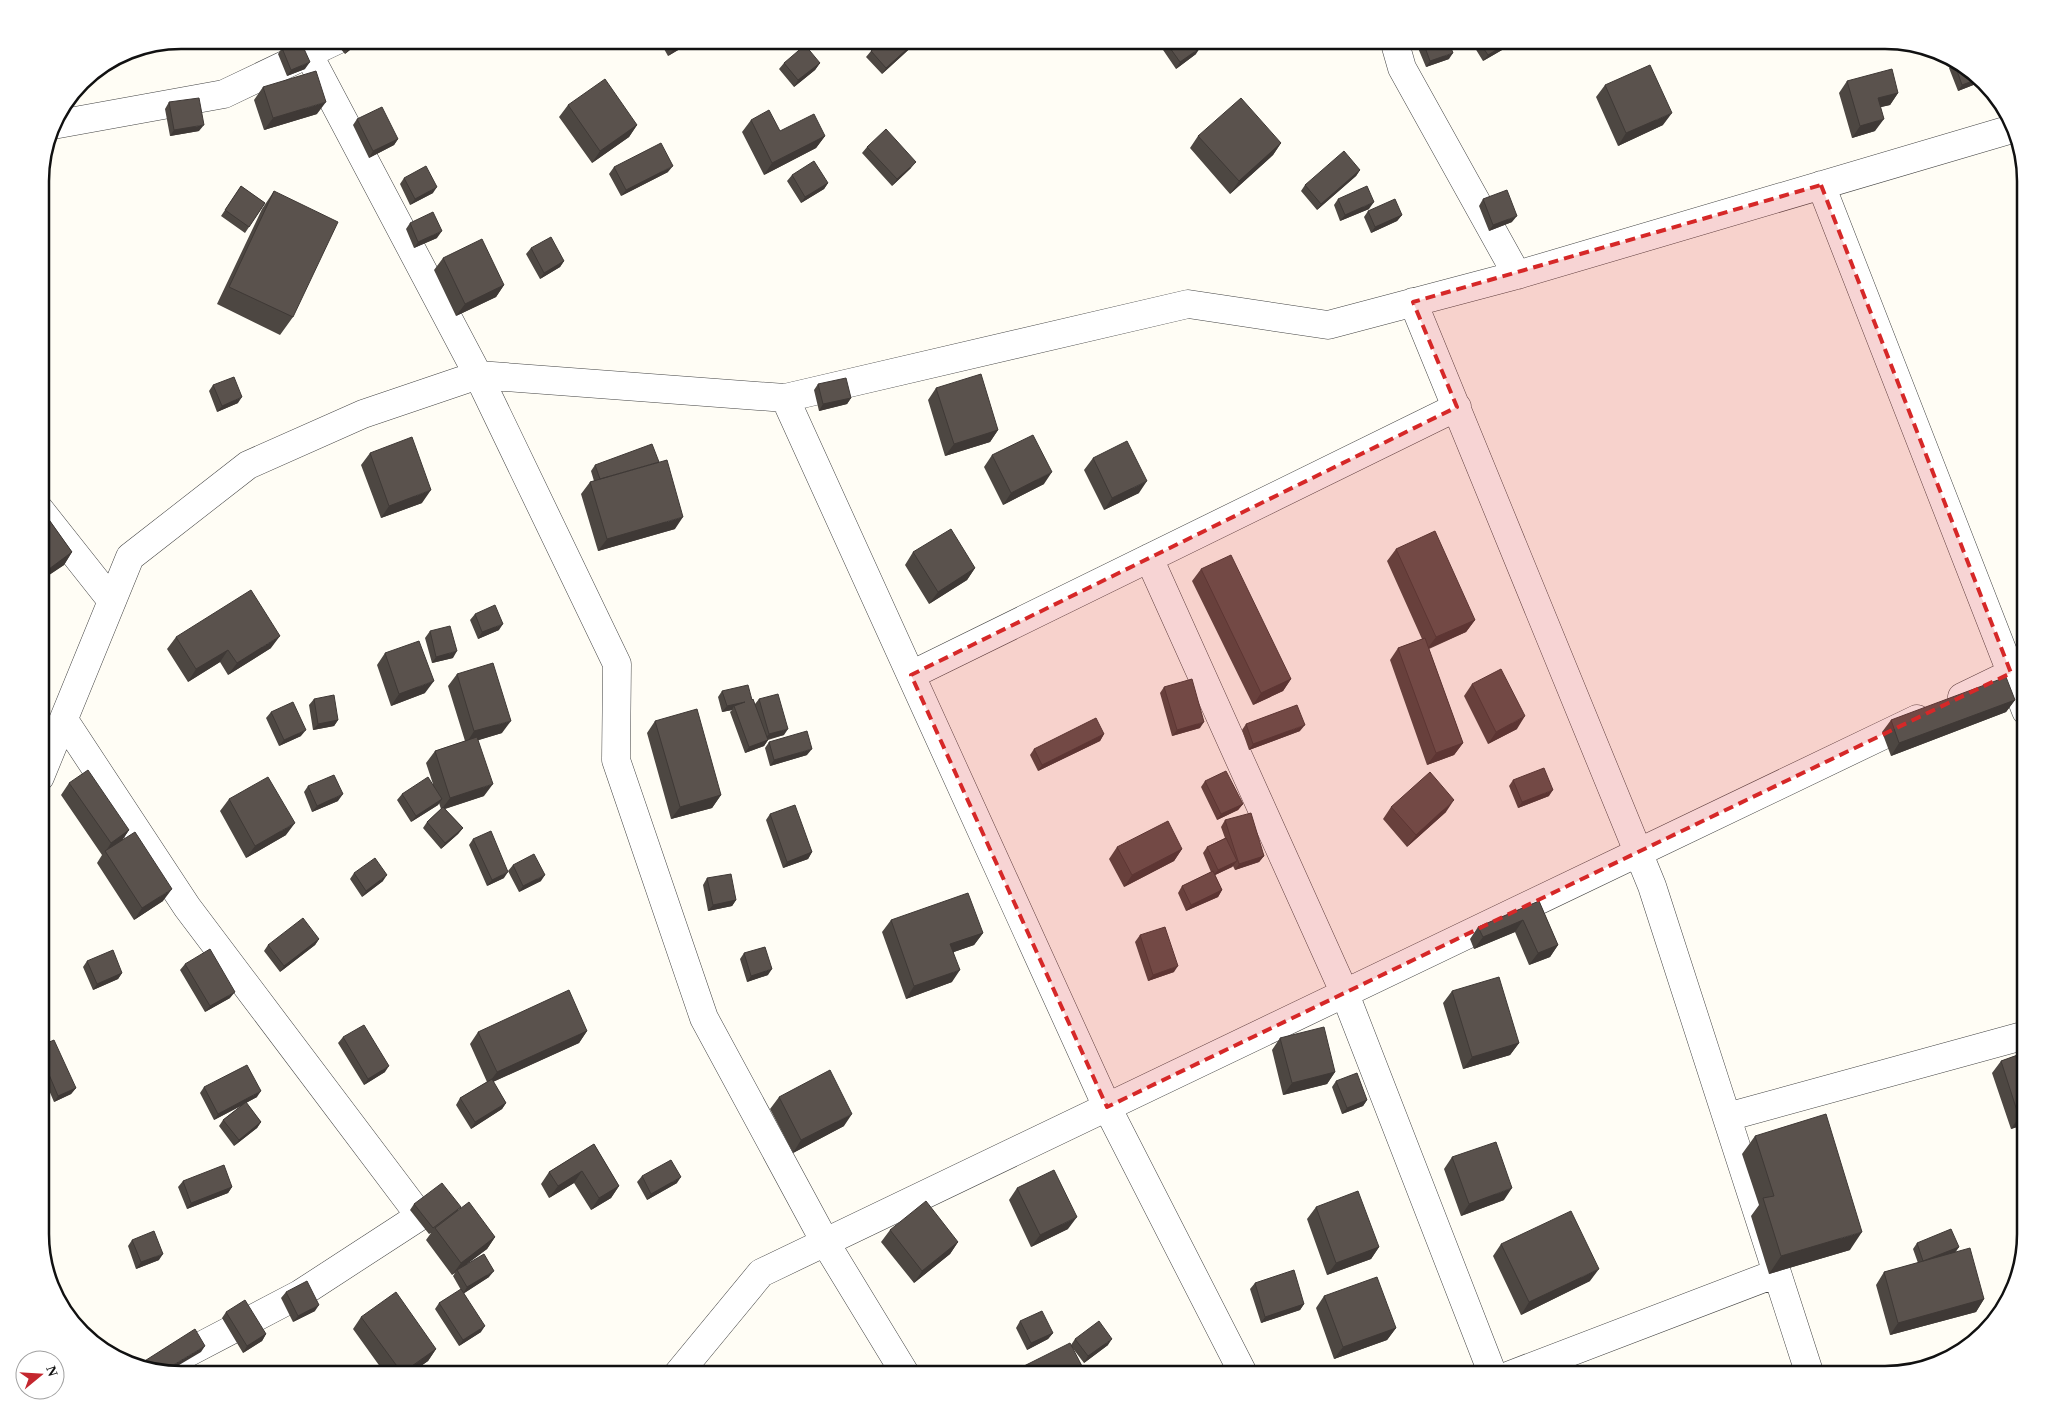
<svg xmlns="http://www.w3.org/2000/svg" width="2066" height="1415" viewBox="0 0 2066 1415" font-family="'Times New Roman',serif">
<style>
.lines{fill:none;stroke-linecap:round;stroke-linejoin:round}
.minor-casing{stroke:#444;stroke-width:29}
.minor{stroke:#fff;stroke-width:28}
.wall{fill:#4d4742}
.shaded-wall{fill:#3f3936}
.building{fill:#5a524d;stroke:#3f3936}
.marked{fill:#d62828;fill-opacity:0.2;stroke:#d62828;stroke-width:4;stroke-dasharray:10 6;stroke-linejoin:round}
.rim{fill:none;stroke:#111;stroke-width:2.5}
</style>
<rect width="100%" height="100%" fill="#fffdf5"/>
<g class="lines">
<!-- minor casing -->
<g class="minor-casing">
<path id="minor" d="M1394 40 1402 68 1517 275
M309 55 478 375 617 664 616 760 704 1018 825 1242 906 1375
M53 125 224 94 337 40
M1821 185 2026 711
M1413 302 1652 886 1810 1375
M785 398 1107 1107 1244 1375
M40 510 112 601
M1149 558 1345 994 1493 1375
M911 675 1457 407
M1962 697 2026 666
M64 720 187 907 420 1216 300 1294 172 1361
M40 777 130 557 248 465 363 414 478 375 785 398 1188 304 1328 325 1517 275 2012 129
M1727 1117 2026 1035
M677 1375 761 1273 1917 719
M1510 1375 1777 1273"/>
</g>
<!-- minor -->
<use href="#minor" class="minor"/>
</g>
<!-- wall -->
<path class="wall" d="M333 40H362L345 54Z
M659 40H695L668 56Z
M1470 40H1504L1502 50 1483 61Z
M1165 41 1196 54 1176 69 1161 47Z
M917 42 882 74 866 57 871 51Z
M1423 42 1449 59 1426 67 1418 48Z
M282 48 305 69 287 76 278 54Z
M1954 62 1981 82 1958 91 1949 68Z
M784 63H820L815 70 794 87 779 69Z
M1847 81 1898 93 1890 105 1880 107 1875 131 1852 138 1839 93Z
M1605 85 1663 125 1618 146 1596 97Z
M263 87 317 114 264 130 254 100Z
M169 102 199 131 170 136 165 109Z
M568 105 637 125 629 137 592 163 559 117Z
M357 119 398 139 394 145 369 158 353 125Z
M751 120 780 131 825 136 816 148 764 175 742 132Z
M1198 136 1281 143 1273 155 1230 194 1190 148Z
M867 147 911 168 892 186 862 153Z
M614 167 668 172 621 196 609 174Z
M1360 170 1356 176 1317 210 1301 191 1305 185Z
M792 175 828 183 824 189 801 203 787 181Z
M404 178 433 193 410 205 400 184Z
M241 186 265 203 245 233 221 216Z
M274 191 293 317 280 335 217 304 262 209Z
M1338 199 1369 209 1340 221 1334 205Z
M1483 199 1512 222 1489 231 1479 206Z
M1368 211 1402 215 1397 221 1371 233 1364 217Z
M410 223 437 238 414 248 406 229Z
M531 248 564 261 560 267 540 279 526 254Z
M443 258 504 285 496 297 456 316 434 270Z
M818 384 851 398 847 404 819 411 814 390Z
M213 385 238 403 217 412 209 391Z
M936 388 998 430 990 442 945 456 928 400Z
M370 453 422 503 381 518 361 465Z
M992 455 1044 484 1003 505 984 467Z
M1093 458 1139 493 1104 510 1084 470Z
M595 465 675 529 598 551 581 494 590 482 594 481 591 471Z
M40 507 72 552 64 565 40 581Z
M1396 549 1475 620 1466 632 1429 649 1463 743 1454 755 1427 765 1390 660 1398 648 1422 639 1387 561Z
M913 552 975 568 967 580 929 604 905 565Z
M1201 569 1291 679 1283 691 1253 705 1192 581Z
M475 614 499 630 478 639 470 620Z
M430 631 453 658 432 663 425 638Z
M176 637 271 648 228 675 220 662 188 682 167 649Z
M385 653 425 693 391 706 377 665Z
M457 674 502 733 478 740 484 796 445 809 463 828 458 834 441 849 423 828 427 822 441 809 439 803 438 805 411 822 397 800 402 794 433 784 426 763 435 751 465 741 448 686Z
M1472 684 1517 729 1488 744 1464 696Z
M1164 687 1200 728 1172 736 1160 693Z
M722 691 752 700 755 704 759 699 784 735 768 740 764 746 745 753 730 712 732 710 722 712 718 697Z
M314 699 338 720 334 726 313 730 309 705Z
M2015 700 2006 712 1891 756 1882 732 1891 720Z
M271 712 301 736 279 746 266 718Z
M655 721 721 795 712 808 671 819 647 733Z
M1246 724 1300 731 1249 750 1242 730Z
M1104 734 1100 741 1038 771 1030 755 1034 749Z
M769 742 807 755 770 766 765 748Z
M1513 780 1549 796 1518 808 1509 786Z
M1205 781 1243 804 1238 810 1217 820 1201 787Z
M69 783 129 830 123 839 163 901 134 920 97 863 102 855 61 795Z
M308 786 338 801 312 812 304 792Z
M229 799 286 835 246 858 220 811Z
M1391 807 1446 812 1407 847 1383 819Z
M770 814 812 852 808 859 783 868 766 820Z
M1225 820 1264 856 1259 862 1235 870 1233 866 1232 867 1215 875 1222 890 1218 897 1186 911 1178 893 1182 886 1211 872 1203 853 1207 847 1225 838 1221 827Z
M473 839 504 878 487 886 469 845Z
M1117 847 1182 849 1174 861 1124 887 1109 859Z
M513 865 541 881 519 892 508 871Z
M354 873 383 881 362 897 350 879Z
M707 878 736 900 732 906 708 911 703 885Z
M1539 901 1558 945 1550 957 1529 965 1515 932 1474 949 1470 939 1478 927Z
M891 920 983 933 974 945 954 952 952 982 906 999 882 932Z
M1140 935 1174 972 1148 981 1135 942Z
M319 939 315 945 280 972 264 951 268 945Z
M744 953 768 975 747 982 740 959Z
M87 961 122 973 118 979 93 990 83 967Z
M185 964 230 998 205 1012 180 970Z
M1452 991 1519 1043 1510 1055 1463 1069 1443 1003Z
M587 1031 579 1043 493 1082 506 1103 502 1109 471 1129 456 1105 460 1098 487 1082 470 1044 478 1032Z
M343 1037 385 1072 364 1085 338 1043Z
M1280 1038 1335 1072 1327 1084 1283 1095 1272 1050Z
M40 1046 76 1088 71 1094 54 1102 40 1069Z
M2026 1052V1124L2011 1129 1992 1073 2001 1061Z
M1336 1081 1367 1100 1363 1106 1342 1114 1332 1087Z
M204 1087 257 1097 246 1103 261 1122 257 1128 234 1146 219 1126 223 1120 241 1106 214 1120 200 1093Z
M779 1097 844 1126 793 1153 770 1109Z
M1755 1136 1850 1250 1769 1274 1751 1216 1759 1205 1742 1154Z
M594 1144 619 1186 611 1198 591 1210 574 1183 549 1198 541 1184 549 1172Z
M1452 1157 1504 1200 1461 1216 1444 1169Z
M642 1176 677 1183 647 1200 637 1182Z
M183 1181 232 1187 228 1193 187 1209 178 1187Z
M2026 1187V1209L2019 1194 2023 1188Z
M1017 1188 1068 1229 1031 1247 1009 1200Z
M414 1204 461 1207 458 1210 495 1237 487 1249 466 1264 489 1277 464 1293 481 1332 459 1346 435 1309 439 1303 461 1290 453 1276 455 1273 452 1275 426 1240 431 1233 429 1234 410 1210Z
M1316 1207 1379 1247 1371 1259 1327 1275 1307 1219Z
M890 1230 958 1242 950 1254 914 1283 881 1242Z
M132 1240 159 1260 136 1269 128 1246Z
M1917 1243 1959 1247 1955 1253 1984 1299 1976 1312 1890 1335 1876 1285 1884 1272 1918 1263 1913 1249Z
M1501 1244 1590 1281 1521 1315 1493 1256Z
M1255 1283 1304 1304 1300 1310 1261 1323 1250 1289Z
M286 1292 315 1311 293 1322 281 1298Z
M1324 1296 1396 1328 1387 1340 1334 1359 1316 1308Z
M226 1312 266 1334 262 1341 243 1353 222 1318Z
M361 1317 436 1349 428 1361 408 1375H386L353 1329Z
M1020 1321 1053 1333 1048 1339 1027 1350 1016 1328Z
M1075 1339 1108 1345 1084 1363 1071 1346 1079 1374 1077 1375H1019L1018 1373 1022 1367 1071 1345Z"/>
<!-- shaded-wall -->
<path class="shaded-wall" d="M358 40H362L345 54 349 48Z
M689 40H695L668 56 673 50Z
M917 40H919L917 42 882 74 886 68Z
M1506 44 1502 50 1483 61 1488 55Z
M1200 48 1196 54 1176 69 1180 62Z
M1453 53 1449 59 1426 67 1430 61Z
M310 62 305 69 287 76 291 70Z
M820 63 815 70 794 87 798 80Z
M1978 79 1981 82 1958 91 1962 85Z
M1898 93 1890 105 1869 110 1878 98Z
M326 102 317 114 264 130 273 118Z
M1672 113 1663 125 1618 146 1626 133Z
M1884 119 1875 131 1852 138 1860 126Z
M204 125 199 131 170 136 174 130Z
M637 125 629 137 592 163 600 151Z
M825 136 816 148 764 175 772 163Z
M398 139 394 145 369 158 373 151Z
M1281 143 1273 155 1230 194 1239 181Z
M916 162 911 168 892 186 897 179Z
M673 166 668 172 621 196 626 190Z
M1360 170 1356 176 1317 210 1321 204Z
M828 183 824 189 801 203 805 197Z
M437 187 433 193 410 205 415 199Z
M1374 202 1369 209 1340 221 1345 215Z
M1402 215 1397 221 1371 233 1375 227Z
M1517 216 1512 222 1489 231 1493 225Z
M442 231 437 238 414 248 418 242Z
M564 261 560 267 540 279 544 273Z
M504 285 496 297 456 316 465 304Z
M242 397 238 403 217 412 222 406Z
M851 398 847 404 819 411 823 404Z
M998 430 990 442 945 456 954 444Z
M1052 472 1044 484 1003 505 1011 493Z
M1147 481 1139 493 1104 510 1112 498Z
M431 490 422 503 381 518 389 506Z
M683 517 675 529 598 551 607 539Z
M72 552 64 565 40 581V578L45 572Z
M975 568 967 580 929 604 938 592Z
M1475 620 1466 632 1427 649 1436 637Z
M503 624 499 630 478 639 482 632Z
M280 636 271 648 228 675 237 663Z
M228 650 220 662 188 682 196 669Z
M457 651 453 658 432 663 436 657Z
M1291 679 1283 691 1253 705 1261 693Z
M434 681 425 693 391 706 399 694Z
M2015 700 2006 712 1891 756 1899 743Z
M745 702 734 706 732 710 722 712 727 706Z
M1525 716 1517 729 1488 744 1496 732Z
M338 720 334 726 313 730 318 724Z
M511 721 502 733 466 744 474 731Z
M1204 722 1200 728 1172 736 1177 730Z
M1305 725 1300 731 1249 750 1253 744Z
M788 729 784 735 764 740 769 734Z
M306 730 301 736 279 746 284 740Z
M1104 734 1100 741 1038 771 1042 765Z
M768 740 764 746 745 753 749 747Z
M1463 743 1454 755 1427 765 1436 753Z
M812 749 807 755 770 766 774 760Z
M493 784 484 796 441 810 450 798Z
M1553 790 1549 796 1518 808 1522 802Z
M343 794 338 801 312 812 317 806Z
M721 795 712 808 671 819 680 807Z
M442 799 438 805 411 822 416 816Z
M1454 800 1446 812 1407 847 1416 835Z
M1243 804 1238 810 1217 820 1221 814Z
M295 823 286 835 246 858 255 846Z
M463 828 458 834 441 849 445 843Z
M129 830 121 842 106 851 111 843Z
M1182 849 1174 861 1124 887 1132 875Z
M812 852 808 859 783 868 787 862Z
M1264 856 1259 862 1235 870 1239 864Z
M1237 861 1232 867 1213 876 1218 870Z
M508 872 504 878 487 886 492 880Z
M387 875 383 881 362 897 366 891Z
M545 875 541 881 519 892 523 886Z
M172 889 163 901 134 920 142 908Z
M1222 890 1218 897 1186 911 1191 905Z
M736 900 732 906 708 911 713 905Z
M1523 920 1515 932 1474 949 1483 937Z
M983 933 974 945 942 956 950 944Z
M319 939 315 945 280 972 284 966Z
M1558 945 1550 957 1529 965 1538 953Z
M1178 966 1174 972 1148 981 1153 975Z
M772 969 768 975 747 982 751 976Z
M960 970 952 982 906 999 914 986Z
M122 973 118 979 93 990 97 984Z
M235 992 230 998 205 1012 210 1006Z
M587 1031 579 1043 488 1084 497 1072Z
M1519 1043 1510 1055 1463 1069 1472 1057Z
M389 1066 385 1072 364 1085 368 1079Z
M1335 1072 1327 1084 1283 1095 1292 1083Z
M76 1088 71 1094 54 1102 58 1096Z
M261 1091 257 1097 214 1120 218 1114Z
M1367 1100 1363 1106 1342 1114 1347 1108Z
M506 1103 502 1109 471 1129 475 1122Z
M852 1114 844 1126 793 1153 801 1140Z
M2026 1115V1124L2011 1129 2019 1117Z
M261 1122 257 1128 234 1146 239 1140Z
M582 1171 574 1183 549 1198 558 1186Z
M681 1177 677 1183 647 1200 651 1194Z
M619 1186 611 1198 591 1210 599 1198Z
M232 1187 228 1193 187 1209 191 1203Z
M1512 1188 1504 1200 1461 1216 1469 1204Z
M1077 1217 1068 1229 1031 1247 1040 1235Z
M1862 1232 1850 1250 1769 1274 1781 1256Z
M495 1237 487 1249 458 1271 457 1270 452 1275 461 1263Z
M958 1242 950 1254 914 1283 922 1271Z
M1379 1247 1371 1259 1327 1275 1336 1263Z
M1959 1247 1954 1253 1919 1267 1923 1261Z
M163 1254 159 1260 136 1269 141 1262Z
M1599 1269 1590 1281 1521 1315 1529 1302Z
M494 1271 489 1277 463 1294 467 1287Z
M1984 1299 1976 1312 1890 1335 1898 1323Z
M1304 1304 1300 1310 1261 1323 1265 1317Z
M319 1305 315 1311 293 1322 298 1316Z
M485 1326 481 1332 459 1346 463 1340Z
M1396 1328 1387 1340 1334 1359 1343 1347Z
M1053 1333 1048 1339 1027 1350 1031 1343Z
M266 1334 262 1341 243 1353 247 1346Z
M1112 1339 1108 1345 1084 1363 1088 1356Z
M205 1346 201 1352 169 1371 165 1370Z
M436 1349 428 1361 408 1375H401Z
M1083 1368 1077 1375H1069Z"/>
<!-- building -->
<path class="building" d="M300 40 310 62 291 70 282 48Z
M343 40H358L349 48Z
M667 40H689L673 50Z
M883 40H917L886 68 871 51Z
M1166 40H1194L1200 48 1180 62 1165 41Z
M1427 40H1448L1453 53 1430 61 1423 42Z
M1478 40H1504L1506 44 1488 55Z
M805 45 820 63 798 80 784 63Z
M1956 61 1964 64 1978 79 1962 85 1954 62Z
M1650 65 1672 113 1626 133 1605 85Z
M1892 69 1898 93 1878 98 1884 119 1860 126 1847 81Z
M316 71 326 102 273 118 263 87Z
M605 79 637 125 600 151 568 105Z
M199 98 204 125 174 130 169 102Z
M1241 98 1281 143 1239 181 1198 136Z
M382 107 398 139 373 151 357 119Z
M769 110 780 131 814 114 825 136 772 163 751 120Z
M886 129 916 162 897 179 867 147Z
M661 143 673 166 626 190 614 167Z
M1344 151 1360 170 1321 204 1305 185Z
M814 161 828 183 805 197 792 175Z
M426 166 437 187 415 199 404 178Z
M40 180 44 189 40 190Z
M241 186 265 203 249 227 225 210Z
M1367 186 1374 202 1345 215 1338 199Z
M1507 190 1517 216 1493 225 1483 199Z
M274 191 338 222 293 317 229 287Z
M1395 199 1402 215 1375 227 1368 211Z
M433 212 442 231 418 242 410 223Z
M551 237 564 261 544 273 531 248Z
M482 239 504 285 465 304 443 258Z
M981 374 998 430 954 444 936 388Z
M234 377 242 397 222 406 213 385Z
M846 378 851 398 823 404 818 384Z
M1033 435 1052 472 1011 493 992 455Z
M412 437 431 490 389 506 370 453Z
M1127 441 1147 481 1112 498 1093 458Z
M652 444 659 462 600 479 595 465Z
M667 460 683 517 607 539 590 482Z
M40 507 72 552 45 572 40 566Z
M951 529 975 568 938 592 913 552Z
M1435 531 1475 620 1436 637 1396 549Z
M1231 555 1291 679 1261 693 1201 569Z
M251 590 280 636 237 663 228 650 196 669 176 637Z
M495 605 503 624 482 632 475 614Z
M450 626 457 651 436 657 430 631Z
M1425 638 1463 743 1436 753 1398 648Z
M419 641 434 681 399 694 385 653Z
M493 663 511 721 474 731 457 674Z
M1501 669 1525 716 1496 732 1472 684Z
M2006 677 2015 700 1899 743 1891 720Z
M1192 679 1204 722 1177 730 1164 687Z
M748 685 752 700 753 699 768 740 749 747 734 706 745 702 727 706 722 691Z
M778 694 788 729 769 734 759 699Z
M334 695 338 720 318 724 314 699Z
M293 702 306 730 284 740 271 712Z
M1297 705 1305 725 1253 744 1246 724Z
M697 709 721 795 680 807 655 721Z
M1096 718 1104 734 1042 765 1034 749Z
M807 731 812 749 774 760 769 742Z
M477 737 493 784 450 798 435 751Z
M1544 768 1553 790 1522 802 1513 780Z
M88 770 129 830 111 843 69 783Z
M1226 771 1243 804 1221 814 1205 781Z
M1430 772 1454 800 1416 835 1391 807Z
M334 775 343 794 317 806 308 786Z
M268 777 295 823 255 846 229 799Z
M428 777 442 799 416 816 402 794Z
M795 805 812 852 787 862 770 814Z
M443 807 463 828 445 843 427 822Z
M1251 813 1264 856 1239 864 1225 820Z
M1168 821 1182 849 1132 875 1117 847Z
M491 831 508 872 492 880 473 839Z
M135 832 172 889 142 908 105 851Z
M1226 838 1237 861 1218 870 1207 847Z
M534 854 545 875 523 886 513 865Z
M375 858 387 875 366 891 354 873Z
M1213 871 1222 890 1191 905 1182 886Z
M731 874 736 900 713 905 707 878Z
M968 893 983 933 950 944 960 970 914 986 891 920Z
M1539 901 1558 945 1538 953 1523 920 1483 937 1478 927Z
M303 918 319 939 284 966 268 945Z
M1165 927 1178 966 1153 975 1140 935Z
M765 947 772 969 751 976 744 953Z
M210 949 235 992 210 1006 185 964Z
M113 950 122 973 97 984 87 961Z
M1499 977 1519 1043 1472 1057 1452 991Z
M569 990 587 1031 497 1072 478 1032Z
M364 1025 389 1066 368 1079 343 1037Z
M1324 1027 1335 1072 1292 1083 1280 1038Z
M54 1040 76 1088 58 1096 40 1053V1046Z
M2026 1052V1115L2019 1117 2001 1061Z
M247 1065 261 1091 218 1114 204 1087Z
M830 1070 852 1114 801 1140 779 1097Z
M1357 1073 1367 1100 1347 1108 1336 1081Z
M492 1079 506 1103 475 1122 460 1098Z
M246 1102 261 1122 239 1140 223 1120Z
M1826 1114 1862 1232 1781 1256 1763 1198 1774 1196 1755 1136Z
M1496 1142 1512 1188 1469 1204 1452 1157Z
M594 1144 619 1186 599 1198 582 1171 558 1186 549 1172Z
M671 1160 681 1177 651 1194 642 1176Z
M224 1165 232 1187 191 1203 183 1181Z
M1054 1170 1077 1217 1040 1235 1017 1188Z
M442 1183 461 1207 433 1228 414 1204Z
M2026 1187V1194L2023 1188Z
M1358 1191 1379 1247 1336 1263 1316 1207Z
M926 1201 958 1242 922 1271 890 1230Z
M469 1202 495 1237 461 1263 435 1228Z
M1571 1211 1599 1269 1529 1302 1501 1244Z
M1951 1229 1959 1247 1923 1261 1917 1243Z
M154 1231 163 1254 141 1262 132 1240Z
M1970 1248 1984 1299 1898 1323 1884 1272Z
M484 1254 494 1271 467 1287 457 1270Z
M1294 1270 1304 1304 1265 1317 1255 1283Z
M1377 1277 1396 1328 1343 1347 1324 1296Z
M307 1281 319 1305 298 1316 286 1292Z
M461 1289 485 1326 463 1340 439 1303Z
M396 1292 436 1349 402 1373 361 1317Z
M245 1300 266 1334 247 1346 226 1312Z
M1042 1311 1053 1333 1031 1343 1020 1321Z
M1099 1321 1112 1339 1088 1356 1075 1339Z
M195 1329 205 1346 165 1370 144 1364 143 1362Z
M1070 1343 1083 1368 1069 1375H1026L1022 1367Z"/>
<!-- marked area -->
<path class="marked" d="M1821 185 2011 673 1107 1107 911 675 1457 407 1413 302Z"/>
<!-- crop -->
<path d="M0 0H2066V1415H0ZM181 49H1885A132 132 0 0 1 2017 181V1234A132 132 0 0 1 1885 1366H181A132 132 0 0 1 49 1234V181A132 132 0 0 1 181 49Z" fill="#fff" fill-rule="evenodd"/>
<path class="rim" d="M181 49H1885A132 132 0 0 1 2017 181V1234A132 132 0 0 1 1885 1366H181A132 132 0 0 1 49 1234V181A132 132 0 0 1 181 49Z"/>
<!-- north arrow -->
<g transform="translate(40 1375) rotate(72)"><circle r="24" fill="#ffffff" stroke="#a0a0a0"/>
<path d="M0-4L9 19L0 12L-9 19Z" fill="#c4262e"/>
<text y="-8" font-size="14" font-weight="bold" text-anchor="middle" fill="#111111">N</text>
</g>
</svg>
